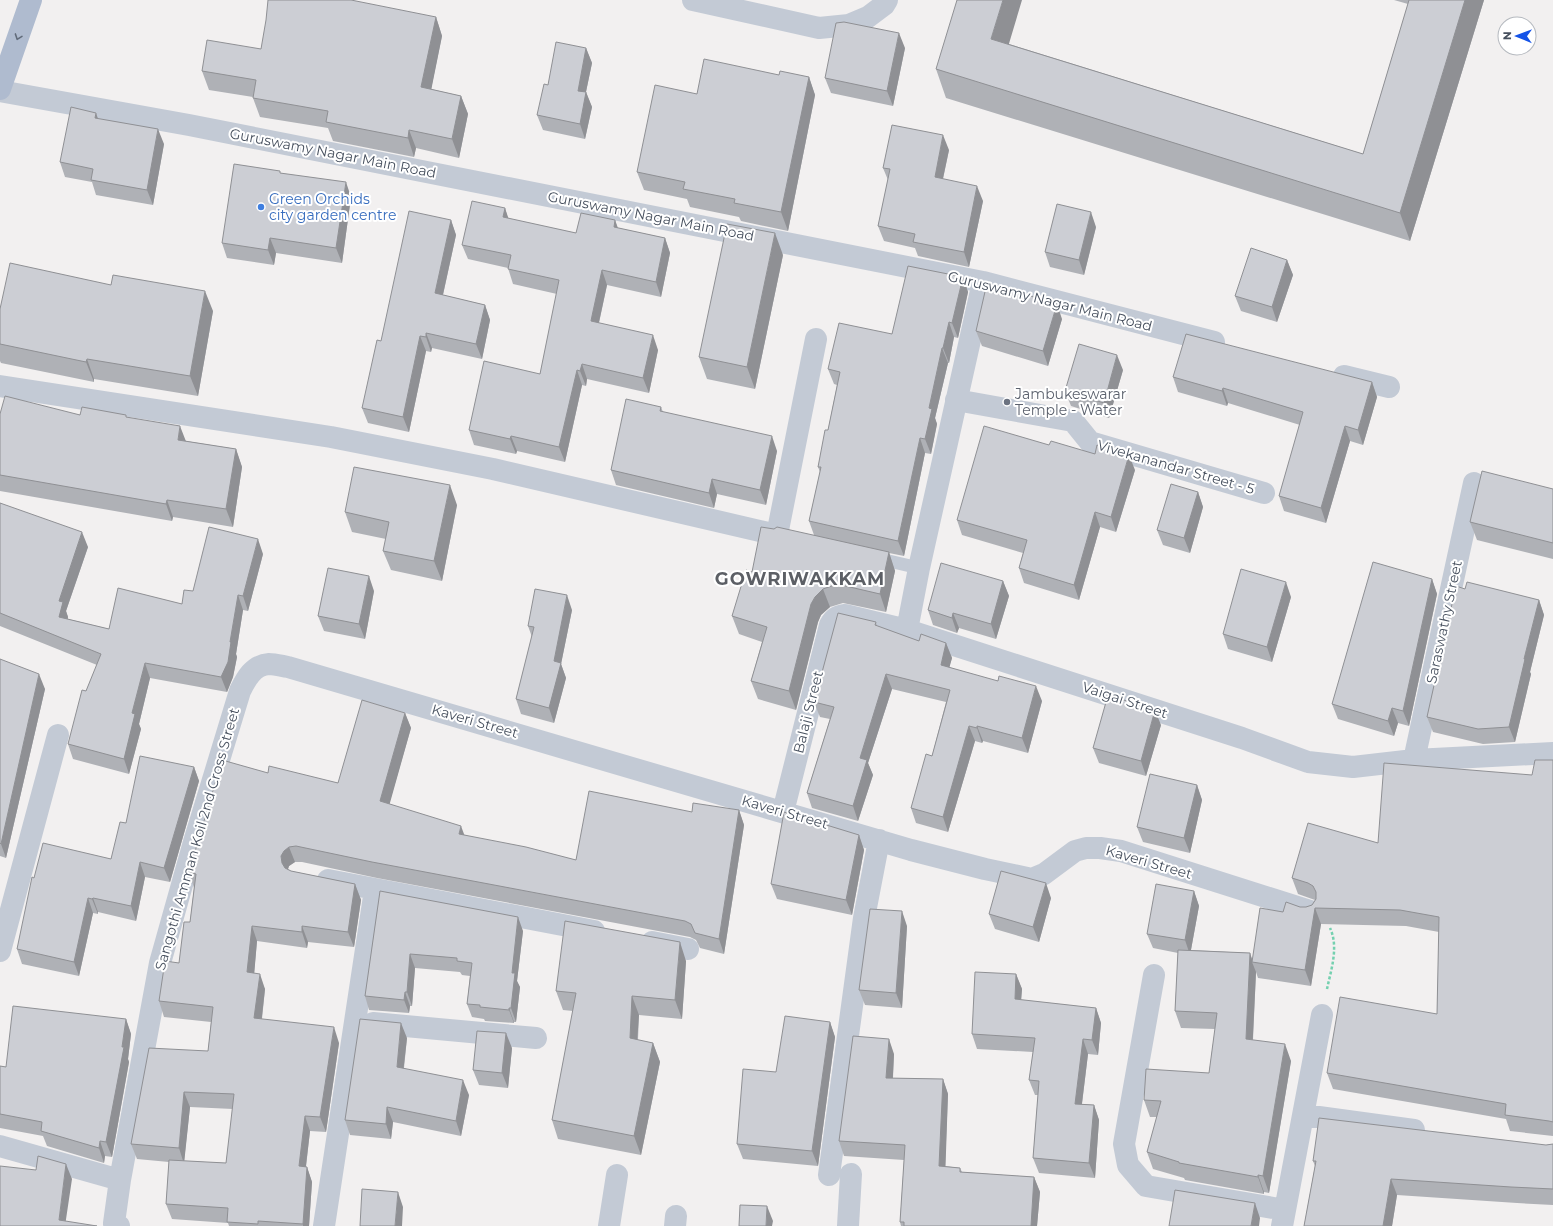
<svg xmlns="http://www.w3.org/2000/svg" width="1553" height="1226" viewBox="0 0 1553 1226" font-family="Montserrat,sans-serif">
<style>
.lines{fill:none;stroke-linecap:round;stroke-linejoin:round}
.path{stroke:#74d0af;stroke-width:2.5;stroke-dasharray:3 2;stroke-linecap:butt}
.lane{stroke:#c3cad5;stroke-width:13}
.street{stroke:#c3cad5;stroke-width:22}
.primary{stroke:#afbbcf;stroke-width:22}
.wall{fill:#afb1b6;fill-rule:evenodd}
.shaded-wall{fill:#8f9094}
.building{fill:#ccced4;stroke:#8f9094}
.oneway{stroke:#616b7a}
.shop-dot{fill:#3f7fe0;stroke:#fff;stroke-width:1.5}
.worship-dot{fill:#6b7280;stroke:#fff;stroke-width:1.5}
.labels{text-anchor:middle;stroke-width:4;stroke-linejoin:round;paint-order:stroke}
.street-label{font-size:14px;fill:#47505e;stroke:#fff}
.shop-label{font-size:14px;fill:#366cbe;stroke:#fff;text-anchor:start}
.worship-label{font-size:14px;fill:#5b616d;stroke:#fff;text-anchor:start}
.district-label{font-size:18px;font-weight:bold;letter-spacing:1px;fill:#5c5f65;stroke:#fff}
</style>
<rect width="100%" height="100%" fill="#f2f0f0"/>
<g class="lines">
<!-- path -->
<path class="path" d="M1327 989C1331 970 1339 947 1330 928"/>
<!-- lane -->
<path class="lane" d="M876 558 919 568"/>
<!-- street -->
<path class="street" d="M693 0 819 28 849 25 868 17 884 5 887 0
M0 91 189 125 983 282 1214 342
M1344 376 1389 387
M0 386 331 437 493 469 777 535 816 339
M956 400 1073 421 1090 442 1264 493
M907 630 919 568 983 282
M1414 760 1474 483
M783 812 830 625C834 618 837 616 845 615L907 630 1242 738 1308 762 1353 767 1414 760 1553 753
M328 880 594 931
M652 942 688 949
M0 951 58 735
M1154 975 1124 1144 1128 1165 1146 1186 1285 1210
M373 1023 536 1038
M1304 1115 1414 1130
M0 1146 120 1180
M829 1175 864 918 879 840
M119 1226 114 1223 120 1180 160 963 194 842 240 691C246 679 253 665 269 664 275 664 282 666 288 667L911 850 985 869 1032 879 1044 874 1075 851 1086 848H1100L1121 851 1310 911
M324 1226 375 890
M609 1226 617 1175
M675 1226 676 1216
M848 1226 851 1174
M1282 1226 1322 1015"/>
<!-- primary -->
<path class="primary" d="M0 89 31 0"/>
</g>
<!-- wall -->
<path class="wall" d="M1394 0H1484L1410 241 946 98 936 69 1009 44 1363 154 1408 4Z
M436 17 442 36 431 89 461 96 468 114 459 158 416 148 414 157 333 141 328 128 260 117 253 98V97L209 90 202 71 261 49Z
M586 48 592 63 586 92 592 107 585 139 543 130 537 115 548 85Z
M905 48 893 106 831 93 825 78Z
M779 75 809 77 815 95 788 231 741 221 739 217 690 207 687 199 644 190 637 172 697 94Z
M96 113 98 119 164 144 153 205 96 195 92 182 65 177 60 162Z
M949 150 943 179 983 201 969 267 918 256 915 248 884 241 878 226 888 180 883 168Z
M281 173 351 197 342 263 276 253 274 265 227 258 222 243Z
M505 208 508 219 576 233 615 220 618 228 665 238 670 253 661 297 607 285 599 323 658 350 649 393 587 379 586 386 582 385 565 462 517 451 516 454 474 445 469 430 540 374 557 294 513 284 508 268 468 259 462 245Z
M451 220 456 235 443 295 485 305 490 320 482 359 432 348 431 352 426 351 409 432 368 423 362 408 381 341Z
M1096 227 1084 275 1050 267 1045 252Z
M783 255 755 389 707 379 699 357Z
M1287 260 1293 275 1277 322 1241 311 1235 296Z
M963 277 968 292 958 338 954 337 949 363H948L935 418 937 424 931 454 925 453 904 556 889 553 895 571 886 612 843 603 830 607 821 615 818 622 796 710 758 699 751 681 762 642 739 634 732 616 752 572 814 535 809 521 820 472 818 467 828 430 837 385 834 384 828 369 892 334Z
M111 285 213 311 198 396 94 379V382L1 363 0 361V309Z
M1062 319 1048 366 982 346 976 331Z
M1123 370 1109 418 1071 406 1065 391Z
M1173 377 1372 382 1377 397 1363 445 1350 441 1326 523 1284 511 1279 496 1300 425 1228 403 1227 406 1178 392Z
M661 407 663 412 777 451 766 505 717 494 714 508 616 485 611 470Z
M0 414 80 415 127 417 186 441 236 449 242 467 233 527 173 517 172 521 0 491Z
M1135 470 1116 532 1100 527 1079 600 1024 583 1019 568 1023 553 962 535 957 520Z
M1553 489V559L1477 540 1470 522Z
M1198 492 1203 507 1190 553 1163 545 1157 530Z
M0 503 88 547 66 611 68 617V619L109 629 182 604 193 591 263 554 248 611 243 610 236 654 237 657 233 677 227 692 150 678 139 724 141 729 129 774 73 759 68 744 86 691 97 665 0 626Z
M457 505 442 581 391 570 383 551 386 539 352 532 345 512Z
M1432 579 1437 594 1409 726 1398 723 1394 736 1338 719 1332 704Z
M1003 581 1009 596 996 639 959 628 957 633 933 625 928 610Z
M1465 589 1539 600 1544 615 1530 672 1531 674 1515 742 1483 744 1433 732 1427 717Z
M374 591 365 639 324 631 318 616Z
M1291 597 1272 662 1228 649 1223 634Z
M572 610 561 664 566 678 554 723 521 714 516 699 532 637 528 626Z
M876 622 877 626 919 641 946 643 952 658 949 667 1042 701 1028 753 983 741 982 743 975 741 948 832 916 823 911 808 932 756 946 702 892 689 868 763 873 775 858 821 812 808 807 793 830 719 820 717 814 702Z
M0 659 45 689 6 858 0 856Z
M405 713 411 728 389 804 464 835 576 860 692 812 739 810 744 825 724 954 700 948 696 940 690 937 377 878 302 862H295L289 866 288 869 291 871 355 884 361 900 354 947 308 942 307 948 257 941 254 973 265 989 262 1019 339 1043 326 1132 310 1131 306 1167H307L312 1182 309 1226H229L228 1223 172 1219 166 1204 169 1162 137 1159 131 1144 208 1051 211 1022 164 1017 159 1001 179 963 190 922 194 888 189 872 268 773 338 783ZM190 1107 233 1109 226 1163 184 1161Z
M1161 725 1146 776 1099 763 1093 748Z
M1553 760V1136L1510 1131 1506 1119 1333 1089 1327 1073 1437 1014 1439 932 1406 926 1321 924 1311 986 1258 978 1256 972 1253 1040 1291 1061 1269 1193 1264 1192V1194L1185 1180 1184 1178 1153 1169 1147 1152 1157 1117H1150L1144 1100 1209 1073 1215 1029 1181 1028 1175 1011 1178 953 1153 948 1147 934 1194 891 1199 906 1191 950 1250 953 1252 960 1283 912 1300 907H1306L1312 905 1315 900 1298 894 1292 878 1378 843 1532 775Z
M194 767 199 781 170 882 145 877 136 921 98 912V914L93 913 79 976 22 964 17 949 34 878 111 859 126 823Z
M1197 785 1202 800 1190 853 1143 842 1137 827Z
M859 835 864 850 852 915 777 899 771 884Z
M380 891 523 931 517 981 520 987 516 1022H514V1023L485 1021 484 1019 472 1017 467 1004 470 976 462 975 460 972 415 968 412 1006H410L409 1013 369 1010 365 996Z
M1051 898 1039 942 995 929 989 914Z
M907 926 902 1008 865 1005 859 990Z
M686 961 682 1019 639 1015 638 1040 653 1043 660 1062 641 1155 558 1139 552 1120 573 1011 563 1010 556 991Z
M1016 974 1022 989 1021 1000 1096 1008 1101 1023 1098 1055 1088 1054 1082 1104 1094 1105 1099 1120 1095 1178 1039 1173 1033 1158 1038 1095H1035L1029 1080 1033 1052 977 1049 972 1034Z
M126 1019 131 1034 128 1059 129 1062 112 1157 105 1156 104 1163 47 1146 43 1136 0 1128V1066L6 1067Z
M830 1022 835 1037 818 1166 743 1159 737 1144Z
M407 1038 404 1068 469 1095 461 1136 393 1122 391 1139 350 1135 345 1120Z
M512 1048 508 1088 479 1085 473 1070Z
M894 1054 893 1078 943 1079 948 1094 945 1166 960 1168 962 1172 1034 1177 1040 1192 1037 1226H901L900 1222 904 1160 844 1156 839 1141Z
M1552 1144H1553V1205L1517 1203 1397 1195 1392 1226H1304L1315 1166 1313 1161 1546 1145Z"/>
<!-- shaded-wall -->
<path class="shaded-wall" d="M1003 0H1022L1002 67 991 39Z
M1465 0H1484L1410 241 1400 213Z
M436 17 442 36 428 106 421 87Z
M899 33 905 48 893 106 887 91Z
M586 48 592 63 583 106 578 91Z
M809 77 815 95 788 231 781 212Z
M586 92 592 107 585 139 580 124Z
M461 96 468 114 459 158 452 139Z
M96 113 101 128 95 118Z
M158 129 164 144 153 205 147 190Z
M409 130 416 148 414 157 408 138Z
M943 135 949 150 940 192 935 177Z
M346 182 351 197 342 263 336 248Z
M977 186 983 201 969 267 964 252Z
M505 208 510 223 503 217Z
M1091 212 1096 227 1084 275 1079 260Z
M451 220 456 235 440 308 435 293Z
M615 220 620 235 614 227Z
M775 233 783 255 755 389 747 367Z
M270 238 276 253 274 265 268 250Z
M665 238 670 253 661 297 656 282Z
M1287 260 1293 275 1277 322 1272 307Z
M602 270 607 285 597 331 591 321 592 316Z
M963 277 968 292 958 338 952 323Z
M205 291 213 311 198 396 190 376Z
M1057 304 1062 319 1048 366 1043 351Z
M485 305 490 320 482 359 476 344Z
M949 322 954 337 949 363 943 348Z
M426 333 432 348 431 352 426 337Z
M653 335 658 350 649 393 643 378Z
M420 336 426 351 409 432 403 417Z
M942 348 948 363 935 418 937 424 931 454 925 439 929 408Z
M1117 355 1123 370 1109 418 1104 403Z
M87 359 94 379V382L86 362Z
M582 364 587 379 586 386 580 371Z
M577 370 582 385 565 462 559 447Z
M1372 382 1377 397 1363 445 1358 430Z
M1223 388 1228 403 1227 406 1222 391Z
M180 426 187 444 178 440Z
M1345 426 1350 441 1326 523 1321 508Z
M511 436 517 451 516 454 510 439Z
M772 436 777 451 766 505 760 490Z
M920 438 925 453 904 556 898 541Z
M236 449 242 467 233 527 226 509Z
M1129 455 1135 470 1116 532 1111 517Z
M712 479 717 494 714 508 709 493Z
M450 485 457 505 442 581 434 561Z
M1198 492 1203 507 1190 553 1184 538Z
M167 500 173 517 172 521 166 504Z
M1095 512 1100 527 1079 600 1074 585Z
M82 532 88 547 66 611 68 617 64 632 59 617V601Z
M258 539 263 554 248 611 243 596Z
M889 552 895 571 886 612 880 594Z
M369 576 374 591 365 639 359 624Z
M1432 579 1437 594 1409 726 1403 711Z
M1003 581 1009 596 996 639 991 624Z
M1286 582 1291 597 1272 662 1267 647Z
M823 589 830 607 821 615 818 622 796 710 789 691 811 604 815 597Z
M238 595 243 610 236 654 237 657 233 677 227 692 221 677 230 642Z
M567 595 572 610 561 664 566 678 554 723 549 708 554 661Z
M1539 600 1544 615 1530 672 1531 674 1515 742 1509 727 1524 659Z
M953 613 959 628 957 633 952 618Z
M946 643 952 658 946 680 941 665Z
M145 663 150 678 139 724 141 729 129 774 124 759 132 713Z
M39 674 45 689 6 858 1 844Z
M886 674 892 689 868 763 873 775 858 821 853 806 860 758Z
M1036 686 1042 701 1028 753 1022 738Z
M1392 708 1398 723 1394 736 1388 721Z
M1155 710 1161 725 1146 776 1141 761Z
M405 713 411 728 386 817 380 801Z
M969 726 975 741 948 832 943 817Z
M977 726 983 741 982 743 977 728Z
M194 767 199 781 170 882 164 868Z
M1197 785 1202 800 1190 853 1184 838Z
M739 810 744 825 724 954 719 939Z
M461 826 467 842 459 834Z
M859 835 864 850 852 915 846 900Z
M289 847 295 862 289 866 287 872 282 863 281 856 284 851Z
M140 862 145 877 136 921 131 906Z
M1046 883 1051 898 1039 942 1033 927Z
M355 884 361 900 354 947 348 932Z
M1194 891 1199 906 1190 955 1185 940Z
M88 898 93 913 79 976 74 962Z
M93 898 98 912V914L92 899Z
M1315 908 1321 924 1311 986 1305 970Z
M902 911 907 926 902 1008 896 993Z
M518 917 523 931 517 981 520 987 516 1022 511 1008 512 973Z
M252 926 257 941 253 988 247 972Z
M302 926 308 942 307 948 302 932Z
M680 942 686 961 682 1019 675 1000Z
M1250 953 1253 962H1252L1256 972 1252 1055 1246 1039Z
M410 954 415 968 412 1006 407 992Z
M260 974 265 989 260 1034 254 1018Z
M1016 974 1022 989 1020 1014 1015 999Z
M405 992 410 1006 409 1013 404 1000Z
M632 996 639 1015 636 1057 630 1038Z
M509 1008 514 1022V1023L509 1010Z
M1096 1008 1101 1023 1098 1055 1092 1040Z
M126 1019 131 1034 128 1059 129 1062 112 1157 106 1142 122 1047Z
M830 1022 835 1037 818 1166 812 1151Z
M401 1023 407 1038 402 1082 397 1067Z
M334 1027 339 1043 326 1132 320 1117Z
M506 1033 512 1048 508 1088 502 1073Z
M889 1039 894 1054 892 1093 886 1078Z
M1083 1039 1088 1054 1080 1119 1075 1104Z
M653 1043 660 1062 641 1155 634 1136Z
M1285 1044 1291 1061 1269 1193 1263 1176Z
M943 1079 948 1094 945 1181 939 1166Z
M463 1080 469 1095 461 1136 456 1121Z
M184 1092 190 1107 184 1164 179 1148Z
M1094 1105 1099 1120 1095 1178 1089 1163Z
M387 1107 393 1122 391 1139 386 1124Z
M305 1116 310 1131 304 1182 299 1166Z
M100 1141 105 1156 104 1163 99 1148Z
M66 1164 72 1179 65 1226 59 1220Z
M307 1167 312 1182 309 1226H303V1224Z
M1258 1175 1264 1192V1194L1258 1177Z
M1034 1177 1040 1192 1037 1226H1031Z
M1391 1179 1397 1195 1392 1226H1383Z
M398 1192 403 1207 402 1226H395Z
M1255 1203 1260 1218 1259 1226H1251Z
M767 1206 773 1221 772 1226H766Z"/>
<!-- building -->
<path class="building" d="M268 0H351L436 17 421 87 461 96 452 139 409 130 408 138 326 122 328 111 253 98 256 80 202 71 207 40 261 49 266 20Z
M957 0H1003L991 39 1363 154 1409 0H1465L1400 213 936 69Z
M844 22 899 33 887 91 825 78 836 23Z
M556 42 586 48 578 91 586 92 580 124 537 115 544 84 548 85Z
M704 59 779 75 780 71 809 77 781 212 734 203 735 199 683 189 685 182 637 172 655 85 697 94Z
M71 107 96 113 95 118 158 129 147 190 91 180 93 169 60 162Z
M892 125 943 135 935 177 977 186 964 252 913 242 915 234 878 226 890 169 883 168Z
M234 164 280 171V173L346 182 336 248 270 238 268 250 222 243Z
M472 201 505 208 503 217 576 233 581 213 615 220 614 227 665 238 656 282 602 270 592 316 591 321 653 335 643 378 582 364 580 371 577 370 559 447 511 436 510 439 469 430 484 361 540 374 559 280 508 269 511 255 462 245Z
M1057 204 1091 212 1079 260 1045 252Z
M409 211 451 220 435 293 485 305 476 344 426 333V337L420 336 403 417 362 408 377 340 381 341Z
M727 224 775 233 747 367 699 357Z
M1251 248 1287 260 1272 307 1235 296Z
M10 263 111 285 113 275 205 291 190 376 87 359 86 362 0 344V309Z
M908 266 963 277 952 323 949 322 943 348H942L929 408 932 409 925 439 920 438 898 541 809 521 821 467H818L825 430H828L840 372 828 369 839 323 892 334Z
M987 283 1057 304 1043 351 976 331Z
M1186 334 1372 382 1358 430 1345 426 1321 508 1279 496 1303 412 1223 388 1222 391 1173 377Z
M1079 344 1117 355 1104 403 1065 391Z
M5 396 80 415 82 407 126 415V417L180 426 178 440 236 449 226 509 167 500 166 504 0 475V414Z
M626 399 661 407 660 411 772 436 760 490 712 479 709 493 611 470Z
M984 426 1049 445 1051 441 1095 454 1097 445 1129 455 1111 517 1095 512 1074 585 1019 568 1027 540 957 520Z
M354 467 450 485 434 561 383 551 389 522 345 512Z
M1482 471 1553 489V543L1470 522Z
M1171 484 1198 492 1184 538 1157 530Z
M0 503 82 532 59 601 63 602 59 617 109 629 118 588 182 604 184 590 193 591 209 527 258 539 243 596 238 595 230 642H231L228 662 221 677 145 663 132 713 135 714 124 759 68 744 82 690 86 691 101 654 0 613Z
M761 527 774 529 777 527 889 552 880 594 837 584 823 589 815 597 811 604 789 691 751 681 767 627 732 616 746 570 752 572Z
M1373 562 1432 579 1403 711 1392 708 1388 721 1332 704Z
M941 563 1003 581 991 624 953 613 952 618 928 610Z
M328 568 369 576 359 624 318 616Z
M1241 569 1286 582 1267 647 1223 634Z
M1467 582 1539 600 1524 659H1525L1509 727 1478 729 1427 717 1456 586 1465 589Z
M535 589 567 595 554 661 561 663 549 708 516 699 534 627 528 626Z
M838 613 876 622 875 625 919 641 921 634 946 643 941 665 998 681 999 676 1036 686 1022 738 977 726V728L969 726 943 817 911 808 926 754 932 756 950 690 886 674 860 758 867 760 853 806 807 793 834 707 814 702Z
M0 659 39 674 1 844 0 843Z
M1108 695 1155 710 1141 761 1093 748Z
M362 700 405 713 380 801 461 826 459 834 526 847 576 860 589 791 692 812 693 803 739 810 719 939 695 933 691 924 685 921 372 862 296 846 289 847 284 851 281 856 282 863 285 868 291 871 355 884 348 932 302 926V932L252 926 247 972 260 974 254 1018 334 1027 320 1117 305 1116 299 1166 307 1167 303 1224 258 1221V1224L227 1222 228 1208 166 1204 169 1160 226 1163 234 1094 184 1092 179 1148 131 1144 149 1048 208 1051 213 1007 159 1001 165 961 179 963 184 922H190L196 874 189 872 222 760 268 773 269 766 338 783Z
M140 756 194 767 164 868 140 862 131 906 93 898 92 899 88 898 74 962 17 949 32 877 34 878 43 843 111 859 120 822 126 823Z
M1535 760H1553V1122L1549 1121 1505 1115 1506 1104 1327 1073 1340 997 1437 1014 1439 917 1400 910 1315 908 1305 970 1252 962 1260 908 1283 912 1286 902 1300 907H1306L1312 905 1316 899V892L1313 886 1308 883 1292 878 1308 823 1378 843 1384 763 1532 775Z
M1150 774 1197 785 1184 838 1137 827Z
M784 812 859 835 846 900 771 884Z
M1001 871 1046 883 1033 927 989 914Z
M1156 884 1194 891 1185 940 1147 934Z
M380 891 518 917 512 973H515L511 1008H509V1010L480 1007V1005L467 1004 472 963 457 961V958L410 954 407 992H405L404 1000 365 996Z
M870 909 902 911 896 993 859 990Z
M565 921 680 942 675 1000 632 996 630 1038 653 1043 634 1136 552 1120 576 993 556 991Z
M1178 950 1250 953 1246 1039 1285 1044 1263 1176 1258 1175V1177L1179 1163V1162L1147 1152 1161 1101 1144 1100 1146 1069 1209 1073 1217 1013 1175 1011Z
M975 972 1016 974 1015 999 1096 1008 1092 1040 1083 1039 1075 1104 1094 1105 1089 1163 1033 1158 1039 1081 1029 1080 1035 1038 972 1034Z
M13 1006 126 1019 122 1047H124L106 1142 100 1141 99 1148 41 1131 42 1122 0 1114V1066L6 1067Z
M785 1016 830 1022 812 1151 737 1144 743 1069 776 1072Z
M360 1019 401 1023 397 1067 463 1080 456 1121 387 1107 386 1124 345 1120Z
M477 1031 506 1033 502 1073 473 1070Z
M853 1036 889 1039 886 1078 943 1079 939 1166 960 1168V1172L1034 1177 1031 1226H904V1222H900L905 1145 839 1141Z
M1319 1118 1546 1145 1553 1144V1189L1511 1187 1391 1179 1383 1226H1304L1316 1161H1313Z
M38 1156 66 1164 59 1220 97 1226H0V1166L36 1170Z
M362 1189 398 1192 395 1226H360Z
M1175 1190 1255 1203 1251 1226H1169Z
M740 1205 767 1206 766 1226H739Z"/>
<!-- one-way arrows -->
<defs><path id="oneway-chevron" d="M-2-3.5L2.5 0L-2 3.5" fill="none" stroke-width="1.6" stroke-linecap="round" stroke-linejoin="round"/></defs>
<use class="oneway" href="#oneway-chevron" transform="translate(18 37) rotate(110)"/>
<!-- markers -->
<circle class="shop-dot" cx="261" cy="207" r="4"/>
<circle class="worship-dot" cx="1007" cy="402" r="4"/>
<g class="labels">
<!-- street labels -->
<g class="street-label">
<text transform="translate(333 153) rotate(11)" y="5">Guruswamy Nagar Main Road</text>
<text transform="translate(651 216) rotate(11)" y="5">Guruswamy Nagar Main Road</text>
<text transform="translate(1050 301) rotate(14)" y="5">Guruswamy Nagar Main Road</text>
<text transform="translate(1176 467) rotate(16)" y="5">Vivekanandar Street - 5</text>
<text transform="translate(1444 622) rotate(-78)" y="5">Saraswathy Street</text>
<text transform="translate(1125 700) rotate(18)" y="5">Vaigai Street</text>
<text transform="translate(808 712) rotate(-76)" y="5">Balaji Street</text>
<text transform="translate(475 721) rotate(16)" y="5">Kaveri Street</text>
<text transform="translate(785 812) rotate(16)" y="5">Kaveri Street</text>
<text transform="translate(197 839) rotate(-74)" y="5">Sangothi Amman Koil 2nd Cross Street</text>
<text transform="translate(1149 862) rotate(16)" y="5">Kaveri Street</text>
</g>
<!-- shop labels -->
<g class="shop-label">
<text x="269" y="204">Green Orchids<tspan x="269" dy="16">city garden centre</tspan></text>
</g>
<!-- worship labels -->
<g class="worship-label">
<text x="1015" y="399">Jambukeswarar<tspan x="1015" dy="16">Temple - Water</tspan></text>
</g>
<!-- district labels -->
<g class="district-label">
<text x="800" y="585">GOWRIWAKKAM</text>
</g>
</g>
<!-- north arrow -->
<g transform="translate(1517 36) rotate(271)"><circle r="19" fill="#ffffff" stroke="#b5b9bf"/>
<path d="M0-3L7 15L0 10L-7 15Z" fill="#1453e8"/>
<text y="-6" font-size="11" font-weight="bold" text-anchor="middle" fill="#47505e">N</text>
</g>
</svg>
